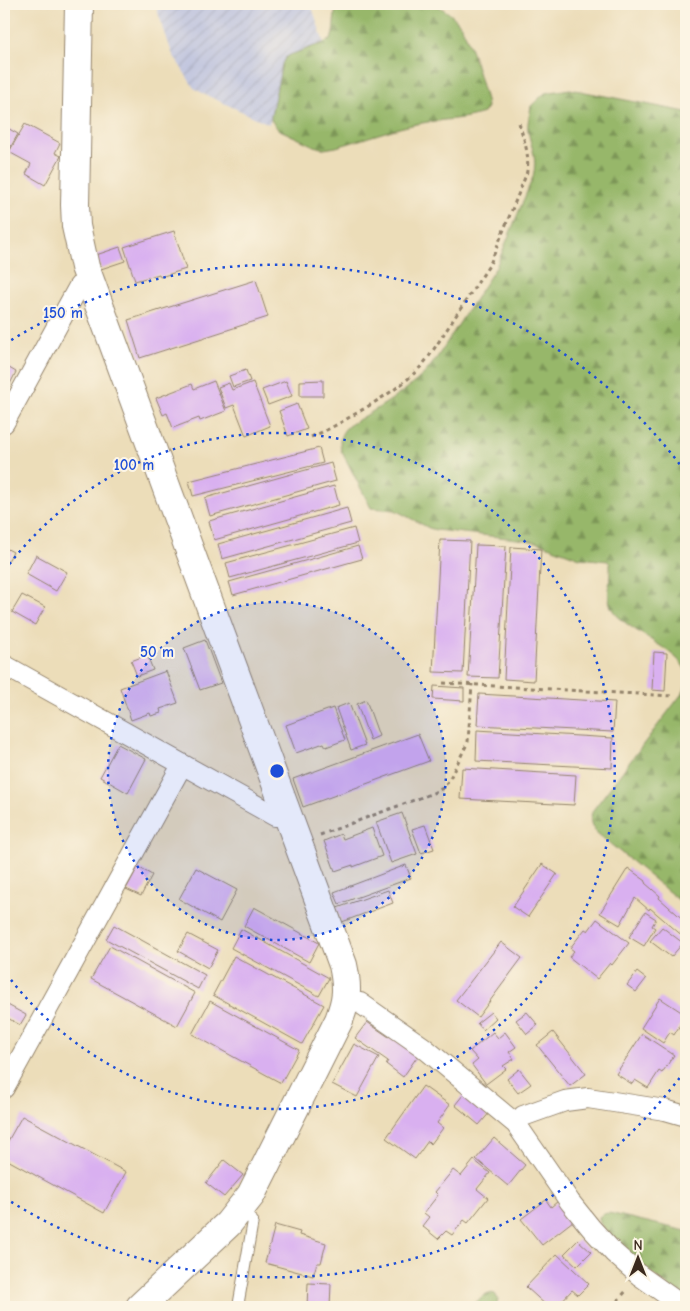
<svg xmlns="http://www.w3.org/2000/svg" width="690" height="1311" viewBox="0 0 690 1311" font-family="'Comic Neue',sans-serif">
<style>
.industrial{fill:url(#industrial-furrows)}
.forest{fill:url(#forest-firs);stroke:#697044}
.building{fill:#d9b0f0}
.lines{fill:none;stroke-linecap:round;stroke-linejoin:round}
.lane-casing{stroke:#94846c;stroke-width:12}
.street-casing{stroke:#94846c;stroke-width:22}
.secondary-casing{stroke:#94846c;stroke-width:30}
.path{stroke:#94846c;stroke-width:3;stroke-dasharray:4 4;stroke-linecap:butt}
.lane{stroke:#fff;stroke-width:10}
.street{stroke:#fff;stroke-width:20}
.secondary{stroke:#fff;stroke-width:28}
.ring{fill:none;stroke:#1d4ed8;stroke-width:2.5;stroke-dasharray:2.5 5}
.centre{fill:#1d4ed8;stroke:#fcf5e5;stroke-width:2.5}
.ring-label{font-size:15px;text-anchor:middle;font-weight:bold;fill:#1d4ed8;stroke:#fcf5e5;stroke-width:4;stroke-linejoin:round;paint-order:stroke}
</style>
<defs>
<pattern id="industrial-furrows" width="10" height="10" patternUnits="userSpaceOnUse" patternTransform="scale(1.25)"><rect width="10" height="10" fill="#bec3de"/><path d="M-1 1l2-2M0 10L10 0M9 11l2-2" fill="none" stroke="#a4a8be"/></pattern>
<pattern id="forest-firs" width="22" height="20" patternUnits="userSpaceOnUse" patternTransform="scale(1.25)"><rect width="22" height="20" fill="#97b76a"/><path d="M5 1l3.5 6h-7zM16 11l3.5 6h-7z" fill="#7c9557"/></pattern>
</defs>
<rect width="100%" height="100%" fill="#fcf5e5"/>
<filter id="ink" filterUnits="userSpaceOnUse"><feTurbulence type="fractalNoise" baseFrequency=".02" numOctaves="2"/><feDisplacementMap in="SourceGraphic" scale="10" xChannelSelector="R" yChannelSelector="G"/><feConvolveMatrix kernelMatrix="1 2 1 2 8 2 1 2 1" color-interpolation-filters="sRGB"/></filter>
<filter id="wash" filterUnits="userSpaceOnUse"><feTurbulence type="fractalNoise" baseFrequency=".0096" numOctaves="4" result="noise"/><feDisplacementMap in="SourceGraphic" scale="20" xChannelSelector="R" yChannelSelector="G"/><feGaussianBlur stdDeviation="1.12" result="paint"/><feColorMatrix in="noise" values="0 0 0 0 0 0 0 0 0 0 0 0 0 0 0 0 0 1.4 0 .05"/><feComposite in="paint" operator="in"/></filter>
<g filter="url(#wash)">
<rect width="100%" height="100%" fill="#ecddb9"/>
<!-- industrial -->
<path class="industrial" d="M155 4H311L324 43 290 55 282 64 269 124 204 94 194 88 172 53Z"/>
<!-- forest -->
<path class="forest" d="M336 4H435C443 9 453 15 459 23 470 38 480 80 486 100L487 107 483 113C464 120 442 119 422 123 393 128 365 139 336 147L324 149 314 146 278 129 271 120V115L282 64 285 58 290 55 331 40 333 33Z
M570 89 686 112V672C681 650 620 628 611 607 606 594 611 578 610 564L608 561 580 558 540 543 526 540 436 530 429 528 395 510 371 508 341 450C339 439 340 434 348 426 375 410 402 395 425 373L436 359 496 267 533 177C538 156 531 149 528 130 527 123 530 114 531 106L545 93Z
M686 684V906L597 833C590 825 589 820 593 810L684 691Z
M609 1213 686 1231V1299C654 1277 624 1252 599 1222V1217L603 1214Z
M489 1293 495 1294 498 1299 496 1307H471L484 1295Z"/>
<g id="blocks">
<!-- building -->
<path class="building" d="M25 124 60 143 55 153 61 156 45 185 26 174 31 164 9 152Z
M4 126 18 134 4 159Z
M174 231 186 269 160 277 159 274 135 281 124 247Z
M120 247 125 261 101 269 96 255Z
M256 280 268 317 140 358 128 320Z
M4 365 16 372 9 386 4 383Z
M246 370 250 381 233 387 229 376Z
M323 380V396H300V381Z
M214 381 226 411 200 421 199 418 173 428 167 413 163 415 156 398 192 384 194 389Z
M286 381 292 396 268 405 262 390Z
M253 382 270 426 246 436 234 405 226 408 218 387 229 383 232 390Z
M297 404 307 429 288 436 279 411Z
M319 448 323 463 193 496 189 481Z
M331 463 336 481 210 516 205 498Z
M334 486 339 505 214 540 209 521Z
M347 508 351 523 222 559 218 544Z
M354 528 358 543 230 578 226 563Z
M440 540 470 541 463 673 433 672Z
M476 545 506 546 498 678 468 677Z
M358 546 362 559 233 595 229 582Z
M4 547 13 552 4 568Z
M511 547 541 549 534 681 504 679Z
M36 555 67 572 56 591 26 574Z
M22 595 45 607 35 625 12 612Z
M205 640 221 683 200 690 184 648Z
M654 652 667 653 665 691 652 690Z
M147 655 153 670 137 676 131 661Z
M166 671 178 703 160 709 161 713 151 716 150 713 131 720 120 688Z
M434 686 464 688V701L433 699Z
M479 694 615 702 613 732 477 725Z
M366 700 379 736 370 740 357 704Z
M349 703 365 745 351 750 336 708Z
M333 708 345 740 326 747 324 743 296 753 286 725Z
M477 730 613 738 612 768 476 761Z
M418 734 429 761 303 807 293 779Z
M118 744 146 759 128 793 100 777Z
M462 768 576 775 574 805 460 799Z
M402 813 417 854 391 863 376 822Z
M425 825 434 849 421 853 412 829Z
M372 828 382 856 353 867V865L335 871 324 841 341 834 343 839Z
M542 864 557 874 528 917 513 907Z
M406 865 411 878 339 904 334 892Z
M138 867 152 875 141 896 126 889Z
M196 868 237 890 220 922 179 899Z
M628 868 646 881 645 883 660 896 659 898 686 922 685 938 650 908 649 910 635 898 620 925 600 913Z
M388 890 393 903 342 922 337 908Z
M254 907 319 943 309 962 244 926Z
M645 912 656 919 652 926 655 928 644 946 629 937Z
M597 919 629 943 612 965 610 963 597 979 569 957 574 951 570 948 585 929 588 931Z
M114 925 205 975 198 989 106 939Z
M662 927 683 943 671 957 650 941Z
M241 929 329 978 319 996 231 948Z
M188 934 218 950 208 968 178 951Z
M501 942 522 958 478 1017 456 1000Z
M110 946 195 993 177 1026 91 979Z
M234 956 324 1005 302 1044 213 995Z
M637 972 646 979 636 992 627 985Z
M660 998 686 1015 674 1035 670 1032 663 1043 641 1028Z
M210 1001 299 1050 281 1083 192 1034Z
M4 1003 26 1015 20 1025 4 1016Z
M491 1012 496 1018 483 1030 477 1023Z
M527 1012 538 1025 527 1034 516 1020Z
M367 1022 389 1037 392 1034 419 1054 403 1077 386 1064 388 1061 355 1038Z
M493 1032 498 1038 505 1032 516 1047 509 1052 514 1059 503 1066 506 1069 486 1084 472 1065 478 1060 470 1051Z
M553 1032 586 1074 570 1086 537 1045Z
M642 1034 674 1055 662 1073 659 1071 648 1088 635 1080 632 1084 616 1074Z
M354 1044 379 1057 357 1097 332 1084Z
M519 1069 531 1084 518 1093 507 1079Z
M423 1086 450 1105 437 1123 443 1128 431 1144 428 1141 415 1159 386 1138Z
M467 1090 491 1111 479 1125 455 1105Z
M22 1116 126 1172 104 1213 4 1158V1148Z
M494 1138 525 1165 508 1186 476 1159Z
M224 1160 243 1175 224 1197 206 1183Z
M474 1160 490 1173 477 1189 488 1198 468 1223 464 1220 452 1235 446 1231 438 1239 422 1226 429 1217 424 1213 438 1195 435 1192 453 1170 461 1176Z
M546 1200 551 1207 558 1201 573 1221 542 1245 521 1219Z
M275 1225 300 1232 299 1235 326 1243 321 1263H317L313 1276 265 1263Z
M578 1240 591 1252 577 1266 564 1254Z
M557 1254 589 1284 578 1295 572 1290 556 1307H548L526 1287Z
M308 1283 331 1284 330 1307H307Z"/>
</g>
</g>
<g filter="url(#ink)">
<use href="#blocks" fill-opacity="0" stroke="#94846c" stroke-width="1"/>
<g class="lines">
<!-- lane casing -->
<g class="lane-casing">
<path id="lane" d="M241 1211 253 1221 239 1301 241 1307"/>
</g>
<!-- street casing -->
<g class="street-casing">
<path id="street" d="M4 423 79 286 91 282
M4 665 275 816 286 812
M346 1002 360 1003 423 1047 516 1124 570 1202 591 1228 614 1253 639 1275 684 1307
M4 1088 182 765
M516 1124 523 1116 565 1101 588 1098 665 1110 686 1116"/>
</g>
<!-- secondary casing -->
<g class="secondary-casing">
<path id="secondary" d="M79 4 75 205 76 226 85 267 343 965C348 988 347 999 339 1020L251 1195 228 1224 140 1307"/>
</g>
<!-- path -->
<path class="path" d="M311 437C331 429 348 418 367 407 391 392 413 379 430 355L490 264 526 175C531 157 524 140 519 123
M443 683 673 696
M320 835 433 793 443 788 449 780 468 742 472 684
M612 1307 626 1291"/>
<!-- lane -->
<use href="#lane" class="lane"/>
<!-- street -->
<use href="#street" class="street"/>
<!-- secondary -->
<use href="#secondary" class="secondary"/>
</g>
</g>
<!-- distance rings -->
<circle cx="277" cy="771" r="169" fill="#1d4ed8" fill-opacity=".12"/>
<g class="ring">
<circle cx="277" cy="771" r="169"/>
<path d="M5 570A338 338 0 1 1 5 972"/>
<path d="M684 1072A506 506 0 0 1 5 1198M5 344A506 506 0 0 1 684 470"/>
</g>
<circle cx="277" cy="771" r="8" class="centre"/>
<g class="ring-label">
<text x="63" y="318">150 m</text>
<text x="134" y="470">100 m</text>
<text x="157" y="657">50 m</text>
</g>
<!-- margin -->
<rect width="690" height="1311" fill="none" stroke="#fcf5e5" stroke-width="20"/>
<!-- north arrow -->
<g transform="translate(638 1258)" stroke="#fcf5e5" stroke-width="4" paint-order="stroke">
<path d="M0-4L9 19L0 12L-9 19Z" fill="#3b2a1e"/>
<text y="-8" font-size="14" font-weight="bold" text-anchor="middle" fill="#3b2a1e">N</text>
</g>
</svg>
